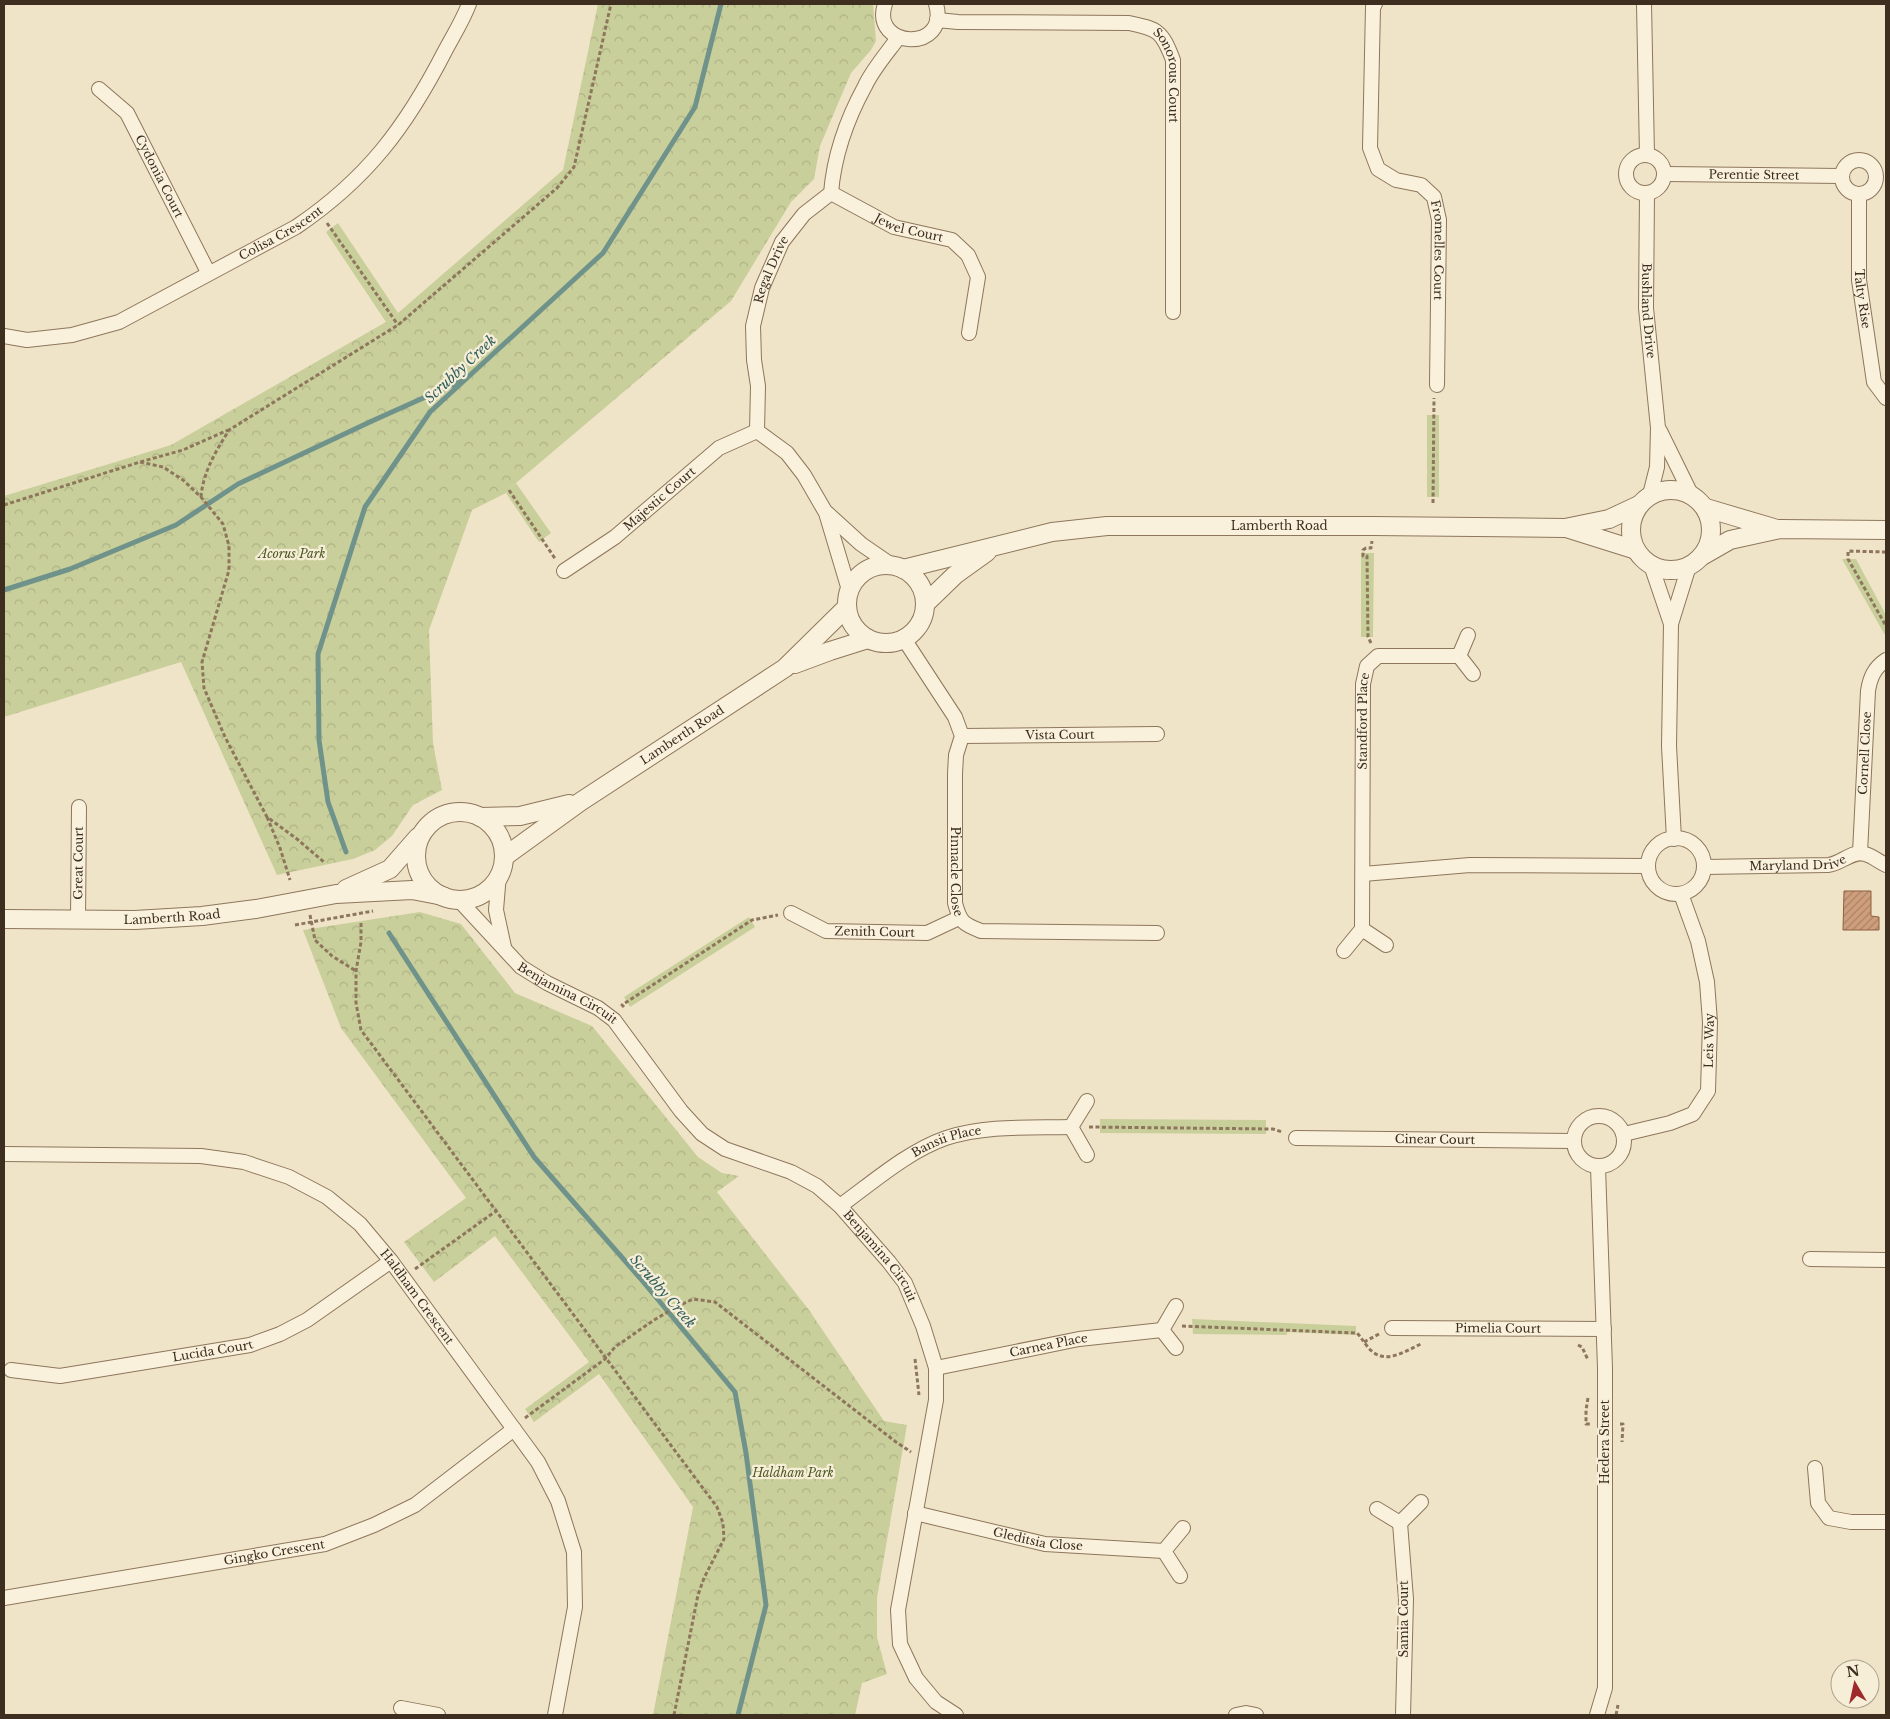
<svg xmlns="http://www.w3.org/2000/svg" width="1890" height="1719" viewBox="0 0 1890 1719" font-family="'Libre Baskerville',serif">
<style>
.grass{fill:#c9cf9b}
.park{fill:url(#park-crowns)}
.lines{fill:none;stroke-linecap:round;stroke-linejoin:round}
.stream{stroke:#6f938a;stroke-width:5}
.building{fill:url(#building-hatch);stroke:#8d5f41}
.minor-casing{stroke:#8d765c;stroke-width:16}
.tertiary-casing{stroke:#8d765c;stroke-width:20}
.path{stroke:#8d765c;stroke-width:3;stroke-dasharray:4 2.5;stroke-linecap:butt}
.minor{stroke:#faf1dc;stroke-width:14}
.tertiary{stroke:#faf1dc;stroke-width:18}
.labels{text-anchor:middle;stroke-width:4.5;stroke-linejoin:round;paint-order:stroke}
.street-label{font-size:12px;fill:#3d2e20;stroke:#f7eed8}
.park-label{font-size:12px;font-style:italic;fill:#4d5a26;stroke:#f7eed8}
.water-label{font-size:14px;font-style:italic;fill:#2f5d5a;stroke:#f7eed8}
</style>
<defs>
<pattern id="park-crowns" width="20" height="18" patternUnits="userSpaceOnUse" patternTransform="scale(1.25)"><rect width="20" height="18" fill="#c9cf9b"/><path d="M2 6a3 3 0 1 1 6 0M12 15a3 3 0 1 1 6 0" fill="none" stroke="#aeb285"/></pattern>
<pattern id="building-hatch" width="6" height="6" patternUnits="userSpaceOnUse" patternTransform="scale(1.25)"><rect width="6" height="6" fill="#cf9f7d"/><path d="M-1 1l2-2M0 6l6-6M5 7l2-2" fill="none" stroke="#a98266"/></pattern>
</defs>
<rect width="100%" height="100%" fill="#f0e4c8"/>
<!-- grass -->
<path class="grass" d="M338 223 398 313 386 322 326 232Z
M1427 415H1439V497H1427Z
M516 483 551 533 539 542 506 493Z
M1361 553H1374L1373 637H1361Z
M1842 559H1856L1886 615V637Z
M749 917 755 927 630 1007 624 997Z
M1100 1119 1266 1120V1134L1100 1133Z
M1192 1319 1356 1326V1335L1287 1332V1335L1193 1334Z"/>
<!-- park -->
<path class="park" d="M598 4H873L876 41 871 50 851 73 820 146 814 179 791 202 731 301 516 483 506 493 472 510 429 630 433 743 442 790 413 805 392 836 375 850 353 859 277 875 181 662 4 717V496L171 445 386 322 398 313 563 170Z
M420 912 461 924 515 993 592 1026 698 1157 722 1173 739 1176 717 1192 809 1310 884 1421 907 1425 877 1598V1637L887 1674 862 1683 855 1715H653L693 1507 599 1374 534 1422 525 1409 589 1362 495 1236 434 1282 404 1242 466 1198 341 1028 303 930Z"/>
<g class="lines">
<!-- stream -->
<path class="stream" d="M4 590 70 569 176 525 238 484 372 421 461 381
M346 852 328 802 319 740 318 654 365 507 430 412 603 253 695 107 721 4
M389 933 534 1157 640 1278 735 1392 746 1453 766 1605 738 1715"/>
</g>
<!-- building -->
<path class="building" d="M1844 891H1871V916L1879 917V930H1843Z"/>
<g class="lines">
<!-- minor casing -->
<g class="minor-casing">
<g id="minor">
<path d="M885 4C870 49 950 53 936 4"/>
<path id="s1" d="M1375 4 1373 7 1370 148 1378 169 1396 180 1421 185 1434 197 1439 220 1437 385"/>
<path d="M1644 4 1647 155"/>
<path id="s2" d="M937 20 958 22 1129 23C1158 29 1162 31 1173 60V312"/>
<path id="s3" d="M99 89 127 113 208 272"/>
<circle cx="1645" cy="174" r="19"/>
<circle cx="1859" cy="177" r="17"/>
<path id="s4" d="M1665 174 1841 176"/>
<path id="s5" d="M831 193 894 227 952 240 968 255 978 277 969 333"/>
<path id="s6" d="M1647 193 1646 308 1658 428 1657 467 1650 495"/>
<path id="s7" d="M1859 194V280L1874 382 1886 398"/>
<path id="s8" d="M4 336 27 340 72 335 119 322 296 227C367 179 406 127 445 51 453 36 463 20 469 4"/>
<path d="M1660 431 1691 494"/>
<path d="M827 513 861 544 893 566"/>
<path d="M1651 565 1671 624"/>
<path id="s9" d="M564 571 615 537 719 448 757 431"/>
<path id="s10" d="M849 590 826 513 804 475 787 453 757 431 758 386 754 360 753 326 762 288 782 242 804 214 831 193C834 156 847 119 865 86 873 69 887 53 898 38"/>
<path d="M1468 635 1459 656 1473 674"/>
<path id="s11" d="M904 639 955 717 962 736 956 755 955 774V903C960 922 963 924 981 931L1157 933"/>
<path id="s12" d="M962 736 1157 734"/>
<circle cx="1676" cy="866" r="28"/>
<path d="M1674 839 1669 746 1671 624 1689 566"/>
<path id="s13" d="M1860 853 1868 691C1870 678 1874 668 1886 660"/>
<path id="s14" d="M1704 867 1828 865C1841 864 1852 850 1865 854 1873 856 1879 862 1886 865"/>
<path d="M499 874 496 910 504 947"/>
<path d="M1363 874 1470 865 1648 866"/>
<path id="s15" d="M458 899 521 967 547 983 598 1008 614 1020 681 1111 702 1134 725 1149 791 1172 817 1186 840 1206 889 1262 905 1283 923 1326 936 1368V1400L898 1610 900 1644 916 1678 936 1702 956 1715"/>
<path id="s16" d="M791 913 826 931 927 933 959 918"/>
<path id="s17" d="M78 919 79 807"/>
<path id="s18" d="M1362 929 1363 684 1367 666 1378 656H1459"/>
<path d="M1344 951 1362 929 1386 945"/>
<circle cx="1599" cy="1141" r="25"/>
<path id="s19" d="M1624 1134 1670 1123 1693 1114 1708 1091 1710 1022 1707 982 1698 941 1681 894"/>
<path id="s20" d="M1296 1138 1573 1141"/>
<path id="s21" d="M4 1154 201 1156 244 1162 289 1177 327 1197 360 1224 391 1261 538 1462 558 1501 574 1552 575 1607 555 1715"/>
<path d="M1087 1155 1071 1127 1087 1101"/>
<path id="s22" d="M840 1206C872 1183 908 1151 946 1138 986 1125 1030 1128 1071 1127"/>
<path d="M1810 1259 1886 1260"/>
<path d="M1176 1306 1162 1330 1176 1348"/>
<path id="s23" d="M1392 1328 1604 1329"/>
<path id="s24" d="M936 1368 1079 1339 1162 1330"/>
<path id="s25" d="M11 1370 60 1376 250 1345 280 1334 307 1320 391 1261"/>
<path d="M1815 1468 1818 1503 1829 1518 1851 1522H1886"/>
<path d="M1377 1509 1400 1523 1421 1502"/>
<path id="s26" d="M915 1513 1045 1544 1164 1551"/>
<path d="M1400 1523 1406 1599 1403 1715"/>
<path d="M1180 1576 1164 1551 1183 1528"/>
<path id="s27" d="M4 1598 325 1544 374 1525 415 1505 514 1429"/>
<path d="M401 1708 438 1715"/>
<path d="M1236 1715 1246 1713 1256 1715"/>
<path d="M1597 1715 1605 1688V1368L1598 1167"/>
</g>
</g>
<!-- tertiary casing -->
<g class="tertiary-casing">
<g id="tertiary">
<circle cx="1671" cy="530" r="40"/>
<path d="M1706 508 1777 529"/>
<path d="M1566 528 1636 550"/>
<path d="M1702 556 1730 540 1780 529 1886 530"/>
<circle cx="886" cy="604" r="39"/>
<path id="s28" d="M903 569 1052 532 1107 526H1372L1565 528 1609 519 1639 505"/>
<path d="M925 604 955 575 987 552"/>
<path d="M795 664 830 651 868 639"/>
<circle cx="460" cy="856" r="44"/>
<path d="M480 817 520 816 569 804"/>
<path id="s29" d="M504 857 580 802 785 668 847 607"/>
<path d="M346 889 390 869 418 837"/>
<path id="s30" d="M4 919 135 920 202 916 256 909 336 894 412 890 443 896"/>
</g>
</g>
<!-- path -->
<path class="path" d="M327 223 398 325
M140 462 163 467 183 480 201 497 223 524 229 546V570L202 662 204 688 225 737 267 817 297 839 325 863
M509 490 556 560
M201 497C203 472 216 451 229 430L398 325 557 188 574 167 611 4
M1433 503 1434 398
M4 505 140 462 183 450 228 430
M1886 552 1848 551V559L1886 626
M1371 643 1368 637 1367 556H1363V550L1366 548H1371L1372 541
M267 817 280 848 290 880
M310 915 315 940 332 956 356 971
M361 923V942L356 971V1003L361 1030 717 1507 723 1523 724 1539 704 1578 698 1595 674 1715
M295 925 373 911
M624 1007 622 1005 752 920 778 915
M1089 1127 1273 1129 1282 1132
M415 1269 496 1211
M1182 1326 1357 1333C1361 1337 1363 1341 1367 1346 1383 1367 1403 1352 1421 1344
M1364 1342 1379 1334
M1578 1345 1582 1347 1588 1360
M915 1359 919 1395
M1588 1398 1586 1410V1424H1590
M525 1418 605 1359 615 1347 654 1320 676 1307 693 1299 715 1302 896 1442 911 1452
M1620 1424H1623L1622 1442
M1616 1715 1618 1705"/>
<!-- minor -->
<use href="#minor" class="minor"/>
<!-- tertiary -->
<use href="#tertiary" class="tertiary"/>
</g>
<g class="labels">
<!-- street labels -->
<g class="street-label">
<text dy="4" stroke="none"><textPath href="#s2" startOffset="268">Sonorous Court</textPath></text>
<text dy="4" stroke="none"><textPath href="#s4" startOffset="89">Perentie Street</textPath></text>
<text dy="4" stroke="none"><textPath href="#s3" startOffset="108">Cydonia Court</textPath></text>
<text dy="4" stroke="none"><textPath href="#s5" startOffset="86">Jewel Court</textPath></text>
<text dy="4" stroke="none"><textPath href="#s8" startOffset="302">Colisa Crescent</textPath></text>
<text dy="4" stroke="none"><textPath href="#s1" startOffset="285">Fromelles Court</textPath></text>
<text dy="4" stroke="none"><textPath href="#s10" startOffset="354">Regal Drive</textPath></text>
<text dy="4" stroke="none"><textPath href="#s7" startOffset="105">Talty Rise</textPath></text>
<text dy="4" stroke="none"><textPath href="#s6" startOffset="118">Bushland Drive</textPath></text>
<text dy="4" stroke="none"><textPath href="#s9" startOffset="120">Majestic Court</textPath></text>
<text dy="4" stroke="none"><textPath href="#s28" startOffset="381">Lamberth Road</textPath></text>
<text dy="4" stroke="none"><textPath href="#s18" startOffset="208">Standford Place</textPath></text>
<text dy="4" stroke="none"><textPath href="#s29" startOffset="216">Lamberth Road</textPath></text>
<text dy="4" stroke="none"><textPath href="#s12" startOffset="98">Vista Court</textPath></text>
<text dy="4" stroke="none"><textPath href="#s13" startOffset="100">Cornell Close</textPath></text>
<text dy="4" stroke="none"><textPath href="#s14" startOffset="94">Maryland Drive</textPath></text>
<text dy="4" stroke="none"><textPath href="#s17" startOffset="56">Great Court</textPath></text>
<text dy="4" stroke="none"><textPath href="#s11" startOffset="250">Pinnacle Close</textPath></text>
<text dy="4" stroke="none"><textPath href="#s30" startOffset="168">Lamberth Road</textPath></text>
<text dy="4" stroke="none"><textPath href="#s16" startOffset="88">Zenith Court</textPath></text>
<text dy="4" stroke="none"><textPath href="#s15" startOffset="146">Benjamina Circuit</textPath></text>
<text dy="4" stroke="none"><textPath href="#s19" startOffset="150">Leis Way</textPath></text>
<text dy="4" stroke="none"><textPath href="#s20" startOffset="139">Cinear Court</textPath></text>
<text dy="4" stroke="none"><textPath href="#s22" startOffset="126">Bansii Place</textPath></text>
<text dy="4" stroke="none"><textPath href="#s15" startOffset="566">Benjamina Circuit</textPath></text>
<text dy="4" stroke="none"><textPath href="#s21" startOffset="466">Haldham Crescent</textPath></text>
<text dy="4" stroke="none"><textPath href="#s23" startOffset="106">Pimelia Court</textPath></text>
<text dy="4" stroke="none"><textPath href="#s24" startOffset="115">Carnea Place</textPath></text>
<text dy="4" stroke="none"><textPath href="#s25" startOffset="204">Lucida Court</textPath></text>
<text transform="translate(1605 1442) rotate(-90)" y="4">Hedera Street</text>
<text dy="4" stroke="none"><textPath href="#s26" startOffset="126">Gleditsia Close</textPath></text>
<text dy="4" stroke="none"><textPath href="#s27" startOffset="274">Gingko Crescent</textPath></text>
<text transform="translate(1404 1619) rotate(-90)" y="4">Samia Court</text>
</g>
<!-- park labels -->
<g class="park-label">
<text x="292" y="558">Acorus Park</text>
<text x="793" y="1477">Haldham Park</text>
</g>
<!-- water labels -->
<g class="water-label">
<text transform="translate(460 369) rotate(-43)" y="5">Scrubby Creek</text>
<text transform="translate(663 1291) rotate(49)" y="5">Scrubby Creek</text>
</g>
</g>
<!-- border -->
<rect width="1890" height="1719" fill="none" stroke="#3d2e20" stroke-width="10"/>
<!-- north arrow -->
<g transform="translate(1855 1684) rotate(351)"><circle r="24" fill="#f7eed8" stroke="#ada18e"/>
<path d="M0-4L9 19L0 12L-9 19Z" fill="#9e2a2b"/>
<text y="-8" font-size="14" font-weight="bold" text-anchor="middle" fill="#3d2e20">N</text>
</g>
</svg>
